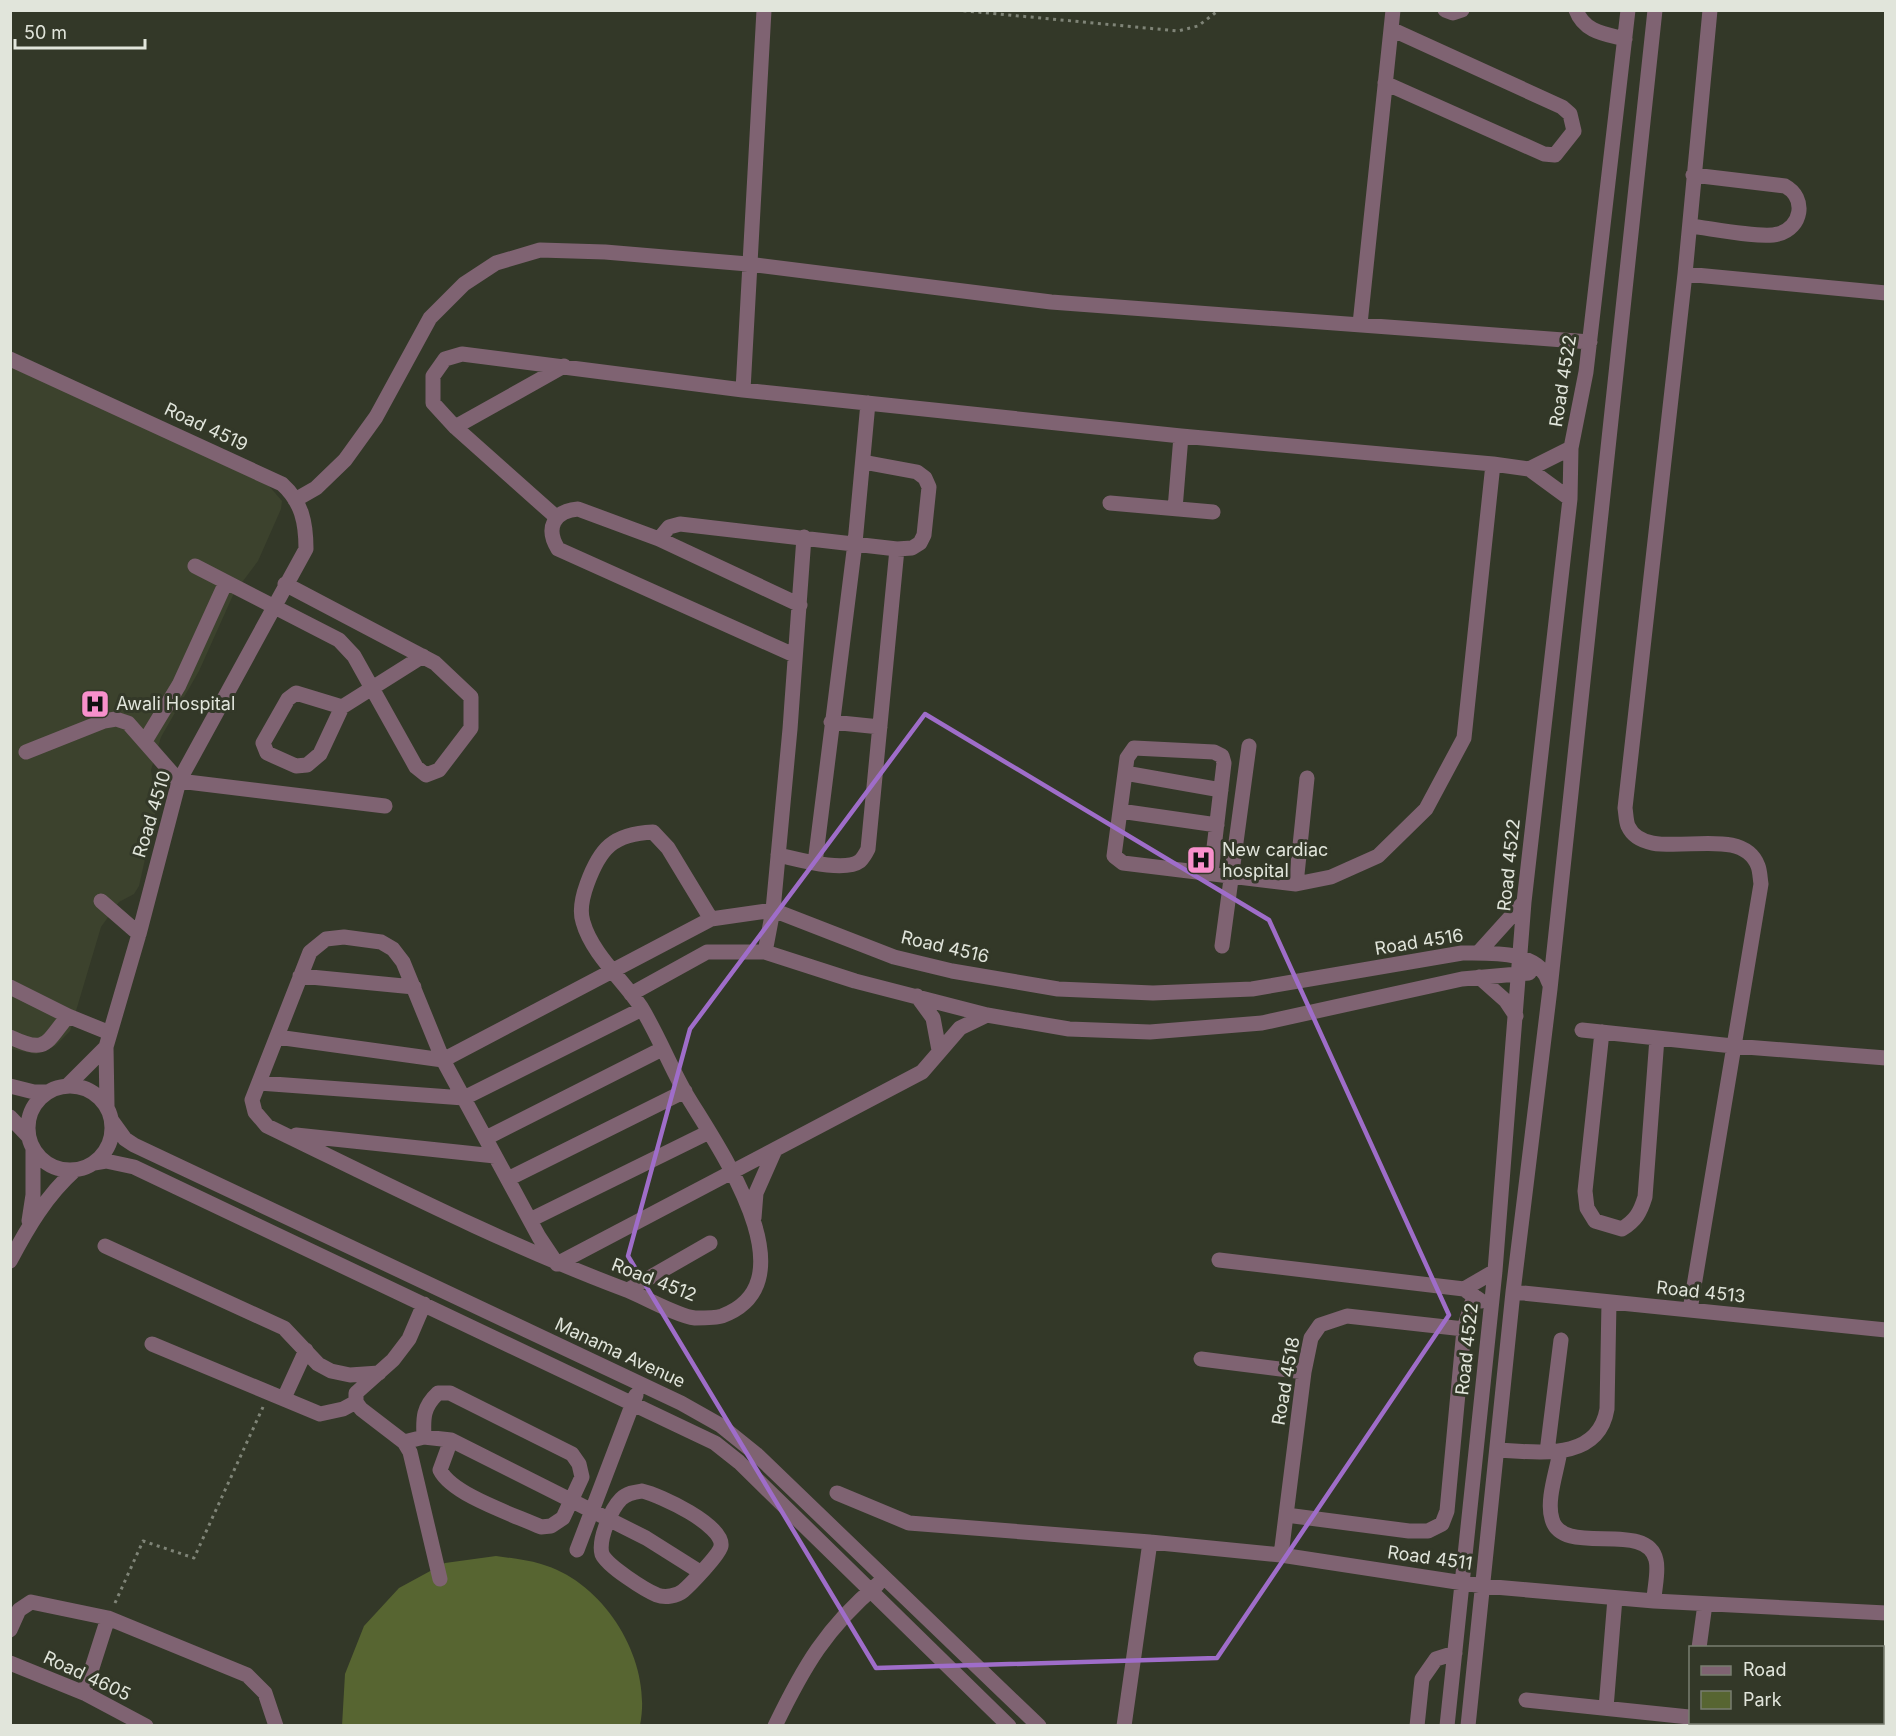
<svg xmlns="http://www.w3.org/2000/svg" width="1896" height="1736" viewBox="0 0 1896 1736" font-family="Inter,sans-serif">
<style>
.built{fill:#3c422d}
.green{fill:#576531}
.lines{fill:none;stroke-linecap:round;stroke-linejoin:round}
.path{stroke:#7f8477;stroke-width:3;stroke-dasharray:3 4.5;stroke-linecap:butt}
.minor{stroke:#7f6372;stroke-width:15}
.marked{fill:none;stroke:#9f6dc9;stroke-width:4.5;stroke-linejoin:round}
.labels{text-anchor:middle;stroke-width:6;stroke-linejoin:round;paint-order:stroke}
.street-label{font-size:18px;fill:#e1e5db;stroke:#333828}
.poi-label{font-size:18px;fill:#e1e5db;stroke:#333828;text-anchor:start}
</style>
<rect width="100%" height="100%" fill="#333828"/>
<!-- built -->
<path class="built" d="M11 363 269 486 282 501 281 509 258 561 234 593 199 671 161 737 151 770 156 810 139 886 134 894 119 902 101 927 70 1031 55 1046 36 1054 11 1049Z"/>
<!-- green -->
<path class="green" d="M496 1556C511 1558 527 1560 541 1564 605 1582 653 1661 640 1725L342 1726 345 1674 364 1626 399 1588 445 1563Z"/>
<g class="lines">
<!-- path -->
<path class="path" d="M956 10 1178 31 1198 26 1219 10
M115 1603 143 1541 194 1558 263 1407"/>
<!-- minor -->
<path class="minor" d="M1445 10 1453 13 1462 10
M1576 10C1584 32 1605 34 1625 39
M1385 83 1544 154 1555 155 1574 131 1570 114 1562 107 1391 29
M1690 226C1709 228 1762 239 1778 234 1802 228 1807 198 1785 186L1693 175
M1685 274 1886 293
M1360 324 1393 10
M10 359 282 484C302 502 306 523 306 549L179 781 139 934 106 1047 68 1085
M743 390 764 10
M455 427 564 366
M1529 469 1571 448
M295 500 316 488 345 460 376 417 430 318 464 284 496 263 540 250 605 252 748 264 1051 302 1590 342
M1110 503 1213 512
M1175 509 1181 436
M556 517 455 427 433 403V376L445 359 462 354 743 390 1181 436 1493 464 1529 469 1570 499
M659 539 800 605
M195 566 339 640 354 656 416 767 426 775 439 770 471 728V697L435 663 285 584
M794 655 558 549C545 528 554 511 578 509L659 539 669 527 680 524 897 549 912 548 920 543 924 535 929 487 925 478 917 472 863 462
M342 707 296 693 288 699 263 743 267 753 296 766 307 765 320 754 342 707 423 656
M831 722 880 727
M145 741 179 685 226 582
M26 752 104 721 116 719 128 723 179 781 385 806
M1125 773 1221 790
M1120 811 1217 825
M778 855C797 859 844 873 860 861 863 858 866 853 868 849L897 549
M815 863 855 543 868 403
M1211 873 1224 763 1222 756 1214 752 1134 748 1127 758 1114 856 1123 863 1296 884 1331 877 1378 856 1426 809 1464 738 1493 464
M1296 884 1307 778
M101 901 139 934
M1222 946 1249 746
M765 952 773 910 790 729 804 537
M1478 953 1524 902
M300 976 414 987
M1479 977 1506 1001 1516 1016
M10 987 68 1016 110 1033
M631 994 707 952H765L855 981 987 1015 1069 1029 1150 1032 1262 1023 1462 979 1529 973
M917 996 933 1018 939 1050
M1582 1030 1733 1046 1886 1058
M1602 1032 1585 1191 1587 1208 1595 1221 1622 1229C1636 1220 1640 1213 1645 1197L1657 1038
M10 1037C47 1054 45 1044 68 1016
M277 1037 443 1060
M106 1047 107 1106
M443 1060 711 919 773 910 894 957 952 971 1058 989 1153 993 1252 989 1462 953C1490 953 1540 950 1549 983
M259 1083 464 1098 642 1009
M10 1086 34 1092H48
M28 1128a42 42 0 1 1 84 0a42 42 0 1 1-84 0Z
M10 1117 29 1137
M112 1121 125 1139 134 1145 681 1403 720 1425 756 1454 1039 1726
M296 1135 495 1156
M486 1138 662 1049
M94 1163 106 1161 134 1167 715 1443 739 1462 1009 1726
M508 1179 685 1091
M754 1218 756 1193 775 1150
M530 1220 709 1132
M29 1221 33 1195V1148
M105 1246 284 1328 318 1364 331 1371 350 1375 379 1373
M1219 1260 1464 1289 1481 1301
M10 1261C28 1227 46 1196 75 1170
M557 1264 539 1237 443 1060 403 962 393 949 381 942 344 937 326 939 310 952 252 1100 255 1112 267 1126C385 1183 502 1243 624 1289 643 1296 677 1316 695 1318 702 1318 716 1318 722 1316 815 1282 715 1143 686 1094 670 1066 658 1035 641 1007 623 980 592 954 583 922 579 910 583 895 587 884 600 848 613 834 653 832L668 848 711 919
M557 1264 922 1072 960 1028 987 1015
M1464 1289 1495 1271
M628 1290 710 1243
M1513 1292 1886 1330
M424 1304 409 1339 393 1360 356 1393V1402L361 1409 404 1442 410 1452 440 1579
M1690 1310 1761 884C1760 878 1760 871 1758 866 1740 818 1647 868 1628 826 1626 821 1626 814 1625 808L1685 274 1710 10
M152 1344 320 1414 343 1409 356 1402
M1201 1359 1304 1372
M284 1398 306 1350
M424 1437C423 1418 423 1407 438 1393H450L572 1454 579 1464 582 1477 563 1518 551 1526 541 1527C515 1515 452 1495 440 1470L451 1440
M404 1442 424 1437 451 1440 646 1538 700 1572
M1497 1450C1538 1452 1598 1462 1607 1409L1609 1302
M1560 1451C1557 1471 1546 1500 1552 1519 1562 1558 1647 1519 1656 1560 1659 1572 1654 1589 1654 1601
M1547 1452 1561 1340
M642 1491C660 1495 724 1525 721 1546 720 1554 690 1585 683 1591 677 1596 665 1598 657 1595 645 1590 607 1566 602 1554 598 1540 611 1509 621 1499 627 1493 635 1492 642 1491Z
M837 1493 909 1523 1150 1542 1281 1555 1483 1586 1654 1601 1886 1613
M1286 1515 1409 1531H1428L1442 1524 1447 1511 1464 1329 1474 1296
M577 1550 636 1395
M1281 1555 1304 1372 1311 1338 1320 1325 1347 1316 1464 1329
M10 1630 19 1610 31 1602 108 1618 247 1675 265 1693 276 1726
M1699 1648 1705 1604
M10 1663 84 1693 146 1726
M84 1693 108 1618
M1526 1700 1689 1717
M1606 1708 1615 1598
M775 1726C804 1666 826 1628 878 1584
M1124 1726 1150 1542
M1417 1726 1422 1679 1436 1659 1455 1653
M1447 1726 1495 1271 1524 902 1570 499 1571 448 1586 372 1628 10
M1468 1726 1513 1292 1550 989 1655 10"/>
</g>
<!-- marked area -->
<path class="marked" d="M925 714 1269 920 1449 1315 1217 1658 876 1668 628 1256 690 1029Z"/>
<!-- icons -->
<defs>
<g id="hospital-square" transform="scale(1.5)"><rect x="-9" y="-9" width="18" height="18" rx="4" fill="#f890cc" stroke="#333828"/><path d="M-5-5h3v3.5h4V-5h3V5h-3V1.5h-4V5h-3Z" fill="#111"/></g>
</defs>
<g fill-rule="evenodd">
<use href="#hospital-square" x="95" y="704"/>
<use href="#hospital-square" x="1201" y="860"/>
</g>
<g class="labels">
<!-- street labels -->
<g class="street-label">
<text transform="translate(1563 381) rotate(-81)" y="6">Road 4522</text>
<text transform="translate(206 427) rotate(25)" y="6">Road 4519</text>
<text transform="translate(152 814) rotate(-73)" y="6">Road 4510</text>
<text transform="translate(1509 865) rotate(-84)" y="6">Road 4522</text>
<text transform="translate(1419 942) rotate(-9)" y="6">Road 4516</text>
<text transform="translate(945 947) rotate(13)" y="6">Road 4516</text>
<text transform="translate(654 1280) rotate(21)" y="6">Road 4512</text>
<text transform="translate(1701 1292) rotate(6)" y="6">Road 4513</text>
<text transform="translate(1467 1349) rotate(-84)" y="6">Road 4522</text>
<text transform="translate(620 1353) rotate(25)" y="6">Manama Avenue</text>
<text transform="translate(1286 1381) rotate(-80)" y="6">Road 4518</text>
<text transform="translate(1430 1558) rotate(8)" y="6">Road 4511</text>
<text transform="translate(87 1676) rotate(25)" y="6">Road 4605</text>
</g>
<!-- poi labels -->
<g class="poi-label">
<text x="116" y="710">Awali Hospital</text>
<text x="1222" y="856">New cardiac<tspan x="1222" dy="21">hospital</tspan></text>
</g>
</g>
<!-- border -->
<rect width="1896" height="1736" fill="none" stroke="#e1e5db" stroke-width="24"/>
<!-- legend -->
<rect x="1689" y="1646" width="195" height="78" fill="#333828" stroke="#797d70" stroke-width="1.5"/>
<rect x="1701" y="1666" width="30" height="9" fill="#7f6372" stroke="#797d70" stroke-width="1.5"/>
<text x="1743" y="1676" font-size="18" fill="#e1e5db">Road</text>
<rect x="1701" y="1691" width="30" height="18" fill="#576531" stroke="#797d70" stroke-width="1.5"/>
<text x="1743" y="1706" font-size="18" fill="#e1e5db">Park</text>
<!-- scale -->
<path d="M15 39v9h130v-9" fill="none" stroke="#e1e5db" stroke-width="3"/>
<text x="24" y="39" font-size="18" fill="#e1e5db" stroke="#333828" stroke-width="4.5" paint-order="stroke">50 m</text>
</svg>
